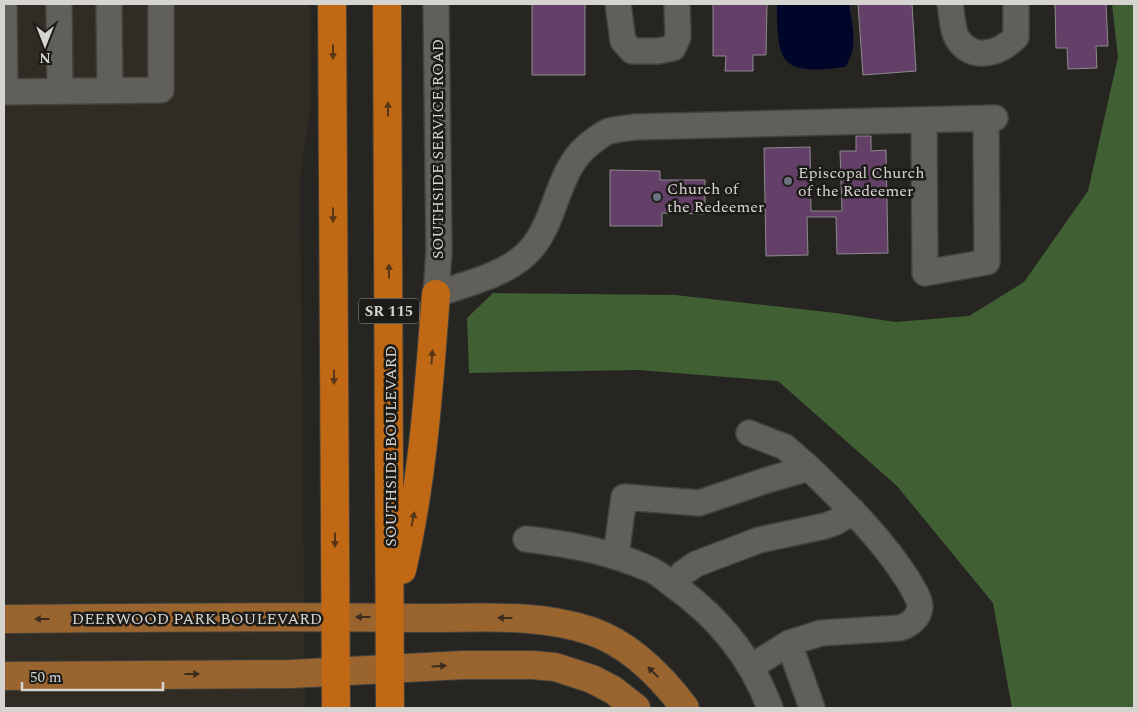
<svg xmlns="http://www.w3.org/2000/svg" width="1138" height="712" viewBox="0 0 1138 712" font-family="Spectral,serif">
<style>
.built{fill:#302c23}
.forest{fill:#406033}
.water{fill:#00062a}
.building{fill:#644069;stroke:#8e8a8e}
.lines{fill:none;stroke-linecap:round;stroke-linejoin:round}
.minor-casing{stroke:#42413e;stroke-width:28}
.major-casing{stroke:#42413e;stroke-width:30}
.highway-casing{stroke:#42413e;stroke-width:30}
.minor{stroke:#605f5a;stroke-width:25}
.major{stroke:#9a642f;stroke-width:28}
.highway{stroke:#c06813;stroke-width:28}
.oneway{fill:#563616}
.oneway2{fill:#3c2d1e}
.worship-dot{fill:#6b7280;stroke:#1d1b18;stroke-width:2}
.labels{text-anchor:middle;stroke-width:5;stroke-linejoin:round;paint-order:stroke}
.shield{fill:#1d1b18;stroke:#9e9c9a;stroke-width:1}
.shield-label{font-size:15px;font-weight:bold;fill:#d5d4d1}
.street-label{font-size:16px;fill:#d5d4d1;stroke:#1d1b18}
.poi-label{font-size:16px;fill:#d5d4d1;stroke:#1d1b18;text-anchor:start}
</style>
<rect width="100%" height="100%" fill="#262521"/>
<!-- built -->
<path class="built" d="M4 4H310V108L300 178 305 708H4Z"/>
<!-- forest -->
<path class="forest" d="M1112 4H1134V708H1012L993 603 897 486 778 381 638 370 469 373 467 318 493 293 675 295 836 313 895 322 969 316 1024 282 1088 191 1118 57Z"/>
<!-- water -->
<path class="water" d="M777 4H849C852 24 859 49 845 67 781 75 777 65 777 4Z"/>
<!-- building -->
<path class="building" d="M532 4H585V75H532Z
M713 4H767L766 55H753V71H725L726 56H713Z
M858 4H912L916 71 863 75Z
M1055 4H1106L1108 46H1096L1097 68 1068 69 1067 48H1056Z
M856 136H871V151L886 150 888 253 837 254 836 217H807L808 255 766 256 764 148 810 147 811 211H842L840 151H856Z
M610 170 660 171V180H705V214L662 213V226H610Z"/>
<g class="lines">
<!-- minor casing -->
<g class="minor-casing">
<path id="minor" d="M4 4 5 92
M59 4 60 91
M109 4 110 91
M436 4 439 252 436 294C466 284 510 274 531 249 560 215 555 166 596 139 600 136 604 133 609 131 617 129 627 128 635 127L995 118
M618 4 623 41 632 51H658L673 48 678 37 677 4
M950 4C952 14 952 29 957 38 972 63 1000 53 1016 37V4
M4 92 161 90V4
M924 120 925 273 987 262 986 118
M749 433 785 447 809 468
M526 539C568 544 608 551 647 568 656 571 665 579 673 585 717 616 751 657 770 708
M616 555 624 497 699 503 764 481 809 468C846 504 880 536 908 580 912 587 920 599 920 607 919 618 909 625 900 628L821 633 789 643 751 667
M673 585 683 573 696 564 759 540 825 526 836 522 853 511
M789 643 812 708"/>
</g>
<!-- major casing -->
<g class="major-casing">
<path id="major" d="M4 619C142 618 280 616 418 618 476 619 535 612 591 631 629 644 661 676 685 708
M4 676 291 674 464 665H532L555 667 592 679 613 690 636 708"/>
</g>
<!-- highway casing -->
<g class="highway-casing">
<path id="highway" d="M332 4 336 708
M387 4 390 708
M402 570C423 479 429 387 436 294"/>
</g>
<!-- minor -->
<use href="#minor" class="minor"/>
<!-- major -->
<use href="#major" class="major"/>
<!-- highway -->
<use href="#highway" class="highway"/>
</g>
<!-- one-way arrows -->
<defs><path id="oneway-solid" d="M-6-.8H1V-3.2L6.5 0L1 3.2V.8H-6Z" transform="scale(1.25)"/></defs>
<g class="oneway">
<use href="#oneway-solid" transform="translate(333 52) rotate(90)"/>
<use href="#oneway-solid" transform="translate(388 109) rotate(-90)"/>
<use href="#oneway-solid" transform="translate(333 215) rotate(90)"/>
<use href="#oneway-solid" transform="translate(389 271) rotate(-90)"/>
<use href="#oneway-solid" transform="translate(432 357) rotate(-86)"/>
<use href="#oneway-solid" transform="translate(334 377) rotate(90)"/>
<use href="#oneway-solid" transform="translate(413 519) rotate(-79)"/>
<use href="#oneway-solid" transform="translate(335 540) rotate(90)"/>
</g>
<g class="oneway2">
<use href="#oneway-solid" transform="translate(363 617) rotate(180)"/>
<use href="#oneway-solid" transform="translate(505 618) rotate(-179)"/>
<use href="#oneway-solid" transform="translate(42 619) rotate(180)"/>
<use href="#oneway-solid" transform="translate(439 666) rotate(-3)"/>
<use href="#oneway-solid" transform="translate(653 672) rotate(-135)"/>
<use href="#oneway-solid" transform="translate(192 674)"/>
</g>
<!-- markers -->
<g class="worship-dot">
<circle cx="788" cy="181" r="5"/>
<circle cx="657" cy="197" r="5"/>
</g>
<g class="labels">
<!-- shield labels -->
<rect class="shield" x="359" y="298.5" width="60" height="25" rx="4"/>
<g class="shield-label">
<text x="389" y="316">SR 115</text>
</g>
<!-- street labels -->
<g class="street-label">
<text transform="translate(437 149) rotate(-90)" y="6">SOUTHSIDE SERVICE ROAD</text>
<text transform="translate(390 446) rotate(-90)" y="6">SOUTHSIDE BOULEVARD</text>
<text x="197" y="624">DEERWOOD PARK BOULEVARD</text>
</g>
<!-- poi labels -->
<g class="poi-label">
<text x="798" y="178">Episcopal Church<tspan x="798" dy="18">of the Redeemer</tspan></text>
<text x="667" y="194">Church of<tspan x="667" dy="18">the Redeemer</tspan></text>
</g>
</g>
<!-- border -->
<rect width="1138" height="712" fill="none" stroke="#d5d4d1" stroke-width="10"/>
<!-- north arrow -->
<g transform="translate(45 45) rotate(180)" stroke="#1d1b18" stroke-width="4" paint-order="stroke">
<path d="M0-4L9 19L0 12L-9 19Z" fill="#d5d4d1"/>
<text y="-8" font-size="14" font-weight="bold" text-anchor="middle" fill="#d5d4d1">N</text>
</g>
<!-- scale -->
<path d="M22 682v8h141v-8" fill="none" stroke="#d5d4d1" stroke-width="2.5"/>
<text x="30" y="682" font-size="15" fill="#d5d4d1" stroke="#1d1b18" stroke-width="4" paint-order="stroke">50 m</text>
</svg>
